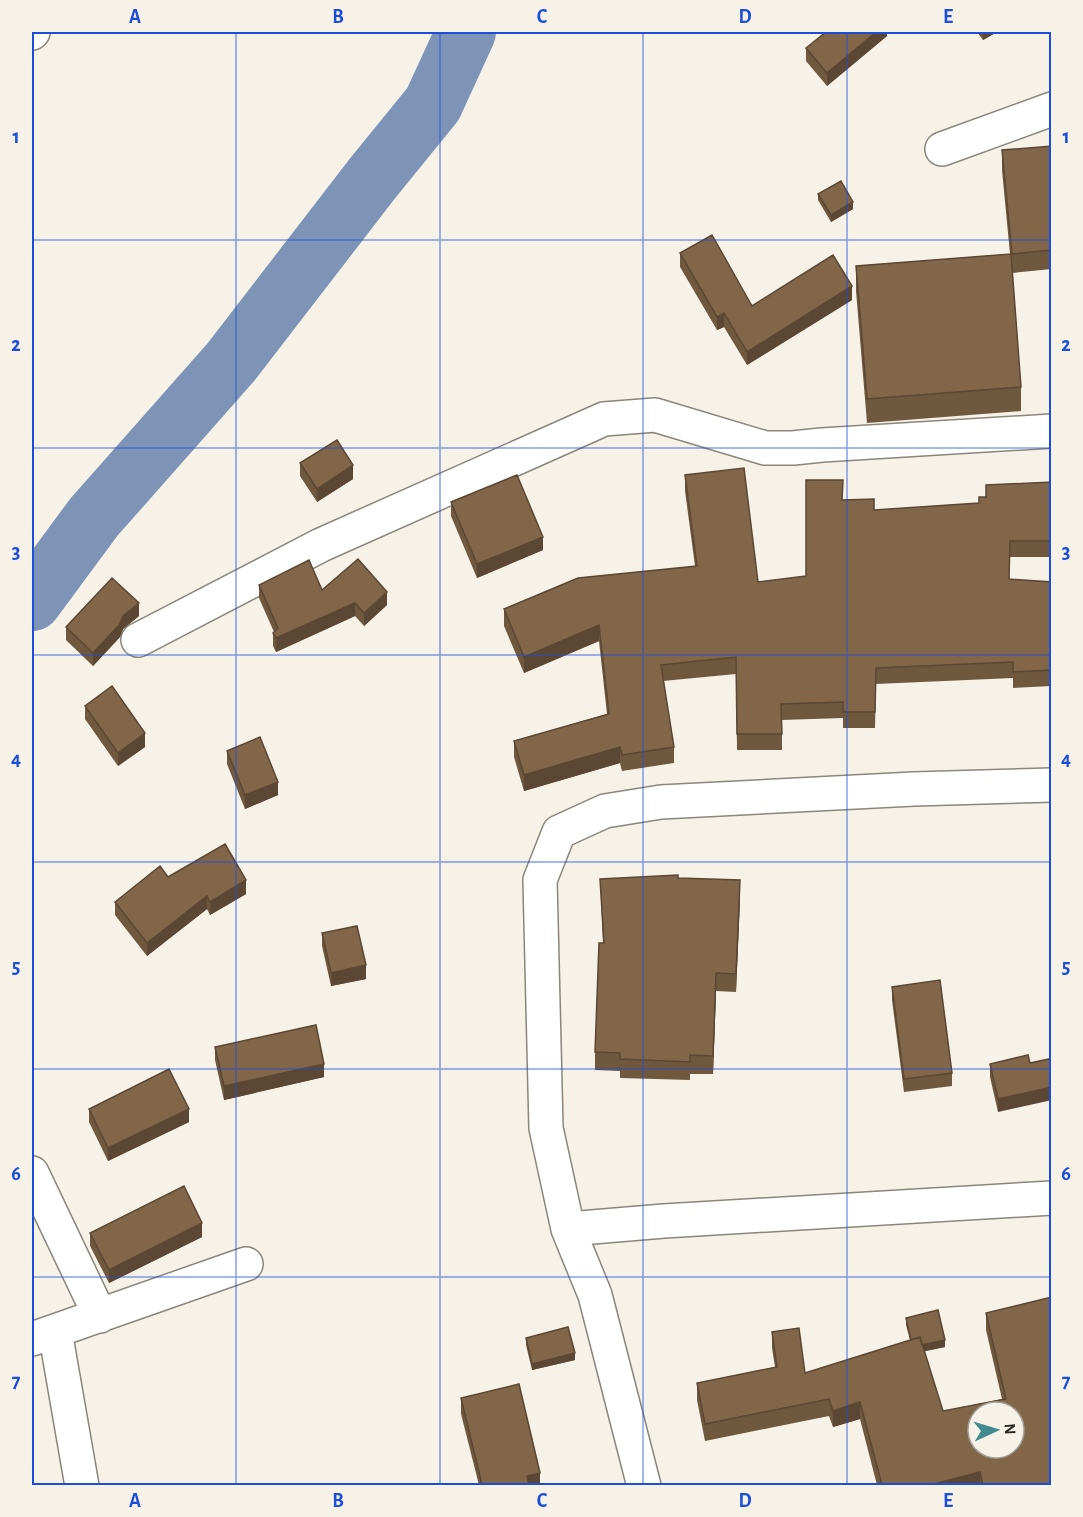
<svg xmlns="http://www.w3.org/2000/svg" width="1083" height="1517" viewBox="0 0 1083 1517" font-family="'Alegreya Sans',sans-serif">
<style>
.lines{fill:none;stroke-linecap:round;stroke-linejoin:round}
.river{stroke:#7e94b6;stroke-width:60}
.minor-casing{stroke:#8a867c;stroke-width:36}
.minor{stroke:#fff;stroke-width:33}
.wall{fill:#70583f}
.shaded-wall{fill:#5b4733}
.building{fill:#826649;stroke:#5b4733;stroke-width:1.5;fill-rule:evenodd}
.grid{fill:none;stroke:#1d4ed8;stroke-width:1.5;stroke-opacity:0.55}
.neatline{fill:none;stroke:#1d4ed8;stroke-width:2}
.grid-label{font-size:20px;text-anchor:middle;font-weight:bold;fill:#1d4ed8}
</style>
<rect width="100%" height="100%" fill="#f6f2e7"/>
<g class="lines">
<!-- river -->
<path class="river" d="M32 601 94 517 231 362 372 179 433 104 466 32"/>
<!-- minor casing -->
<g class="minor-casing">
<path id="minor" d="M32 33 33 32
M942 149 1052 109
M138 640 321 545 604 419 655 415 765 448H793L822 445 1052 431
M32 1173 100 1316
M568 1229 664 1221 1052 1198
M55 1331 82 1486
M32 1339 246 1264
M644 1486 595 1295 568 1229 546 1128 540 880 559 832 605 811 661 802 914 789 1052 785"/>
</g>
<!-- minor -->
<use href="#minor" class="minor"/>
</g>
<!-- wall -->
<path class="wall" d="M887 32V36L827 86 806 61V48Z
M977 32H997L983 40Z
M1052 146V269L1012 273 1021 387V411L867 423 856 291V266L1010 254 1002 170V150Z
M818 194 853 209 831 222 818 200Z
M680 253 752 306 852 300 747 365 724 327 717 330 680 267Z
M300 463 353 479 317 502 300 476Z
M685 475 758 582 806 576 843 500 874 510 979 503 986 497 1052 482V557H1010L1009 579 1052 582V686L1013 688V678L876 684 875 728H843V718L782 720V750H737L736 674 663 681 674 747V763L622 771 620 763 524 791 514 757V741L607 714 599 641 524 673 504 626V609L695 566 685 491Z
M451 502 543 550 477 578 451 516Z
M259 585 322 590 387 605 364 626 355 616 276 652 273 646V633L274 632 259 598Z
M139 616 123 629 120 637 93 666 66 640V627Z
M85 706 145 747 118 766 85 719Z
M227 751 278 795 245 809 227 764Z
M168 877 246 894 210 915 207 909 147 956 115 915V902Z
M678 878 740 899 736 992 716 991 713 1074H690V1080L620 1078V1071L595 1070V1052L603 943 600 879Z
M322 933 366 979 331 986 322 946Z
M892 987 952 1073V1086L904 1092 892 1000Z
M215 1047 324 1077 224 1100 215 1060Z
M1028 1055 998 1112 990 1077V1064Z
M89 1109 189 1122 108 1161 89 1122Z
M90 1233 202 1237 109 1283 90 1246Z
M986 1313 1052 1485H877L860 1419 833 1427 829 1416 705 1441 697 1400V1383L775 1367 772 1348V1332L805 1373 910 1340 906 1325V1318L945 1347 924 1351 943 1411 1002 1399 986 1330Z
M526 1338 575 1360 532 1370 526 1345Z
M461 1398 540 1485H479L461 1414Z"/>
<!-- shaded-wall -->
<path class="shaded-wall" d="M876 32H887V36L827 86V73Z
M983 32H997L983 40Z
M853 202V209L831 222V215Z
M852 286V300L747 365V352Z
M724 313V327L717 330V317Z
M353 465V479L317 502V489Z
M543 537V550L477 578V564Z
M387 592V605L364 626V613Z
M139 603V616L123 629 120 637 93 666V653L123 616Z
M355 603V616L276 652V638Z
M599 625V641L524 673V657Z
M145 733V747L118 766V753Z
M620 747V763L524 791V775Z
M278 782V795L245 809V795Z
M246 880V894L210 915V902Z
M740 880V899L736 992V974Z
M207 896V909L147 956V943Z
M366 965V979L331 986V973Z
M716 973V991L713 1074V1056Z
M324 1064V1077L224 1100V1086Z
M1052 1087V1100L998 1112V1099Z
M189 1109V1122L108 1161V1148Z
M202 1223V1237L109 1283V1270Z
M945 1340V1347L912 1354V1347Z
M575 1353V1360L532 1370V1364Z
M860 1402V1419L833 1427V1411Z
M980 1472V1485H930Z
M540 1473V1485H527V1476Z
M1052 1483V1485H1039Z"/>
<!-- building -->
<path class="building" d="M826 32H876L827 73 806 48Z
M1052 146V250L1012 254 1002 150Z
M841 181 853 202 831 215 818 194Z
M712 235 752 306 833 255 852 286 747 352 724 313 717 317 680 253Z
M1011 254 1021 387 867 399 856 266Z
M337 440 353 465 317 489 300 463Z
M744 468 758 582 806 576V480H843L842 500 874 499V510L979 503V497H986V485L1052 482V541H1010L1009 579 1052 582V670L1013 672V662L876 668 875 712H843V702L781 704 782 734H737L736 657 661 665 674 747 622 755 620 747 524 775 514 741 609 714 599 625 524 657 504 609 578 578 697 566 685 475Z
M517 475 543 537 477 564 451 502Z
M358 559 387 592 364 613 355 603 276 638 273 633 278 628 259 585 309 560 322 590Z
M112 578 139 603 123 616 120 624 93 653 66 627Z
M112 686 145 733 118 753 85 706Z
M260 737 278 782 245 795 227 751Z
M225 844 246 880 210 902 207 896 147 943 115 902 160 866 168 877Z
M678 875V878L740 880 736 974 716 973 713 1056 690 1055V1062L620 1059V1053L595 1052 599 943H604L600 879Z
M357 926 366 965 331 973 322 933Z
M940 980 952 1073 904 1079 892 987Z
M316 1025 324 1064 224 1086 215 1047Z
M1028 1055 1030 1063 1049 1059 1052 1071V1087L998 1099 990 1064Z
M169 1069 189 1109 108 1148 89 1109Z
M184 1186 202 1223 109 1270 90 1233Z
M1052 1297V1483L1039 1485H983L980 1472 930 1485H882L860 1402 833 1411 829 1399 705 1424 697 1383 777 1367 772 1332 799 1328 805 1373 920 1337 943 1411 1006 1399 986 1313ZM978 1412H1014V1448H978Z
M938 1310 945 1340 922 1345 920 1337 911 1340 906 1318Z
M568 1327 575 1353 532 1364 526 1338Z
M519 1384 540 1473 527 1476 529 1485H482L461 1398Z"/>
<!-- grid -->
<path class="grid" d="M236 32V1486M440 32V1486M643 32V1486M847 32V1486M32 240H1052M32 448H1052M32 655H1052M32 862H1052M32 1069H1052M32 1277H1052"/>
<!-- border -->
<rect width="1083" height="1517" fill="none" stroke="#f6f2e7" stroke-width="66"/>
<!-- north arrow -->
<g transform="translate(996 1430) rotate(86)"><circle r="28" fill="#f6f2e7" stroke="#a4a199" stroke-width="1.5"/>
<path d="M0-4.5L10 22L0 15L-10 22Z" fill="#428a8d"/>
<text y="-9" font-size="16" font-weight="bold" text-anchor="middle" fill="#292824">N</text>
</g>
<rect x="33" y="33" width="1017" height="1451" class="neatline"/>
<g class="grid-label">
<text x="135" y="23">A</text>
<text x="338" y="23">B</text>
<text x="542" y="23">C</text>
<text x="745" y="23">D</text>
<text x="948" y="23">E</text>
<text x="16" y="143">1</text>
<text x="1066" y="143">1</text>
<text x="16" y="351">2</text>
<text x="1066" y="351">2</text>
<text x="16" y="558">3</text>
<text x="1066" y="558">3</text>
<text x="16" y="765">4</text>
<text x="1066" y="765">4</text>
<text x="16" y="973">5</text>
<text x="1066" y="973">5</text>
<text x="16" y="1180">6</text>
<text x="1066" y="1180">6</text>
<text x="16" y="1387">7</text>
<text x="1066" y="1387">7</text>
<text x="135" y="1507">A</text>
<text x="338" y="1507">B</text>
<text x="542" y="1507">C</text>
<text x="745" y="1507">D</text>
<text x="948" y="1507">E</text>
</g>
</svg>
